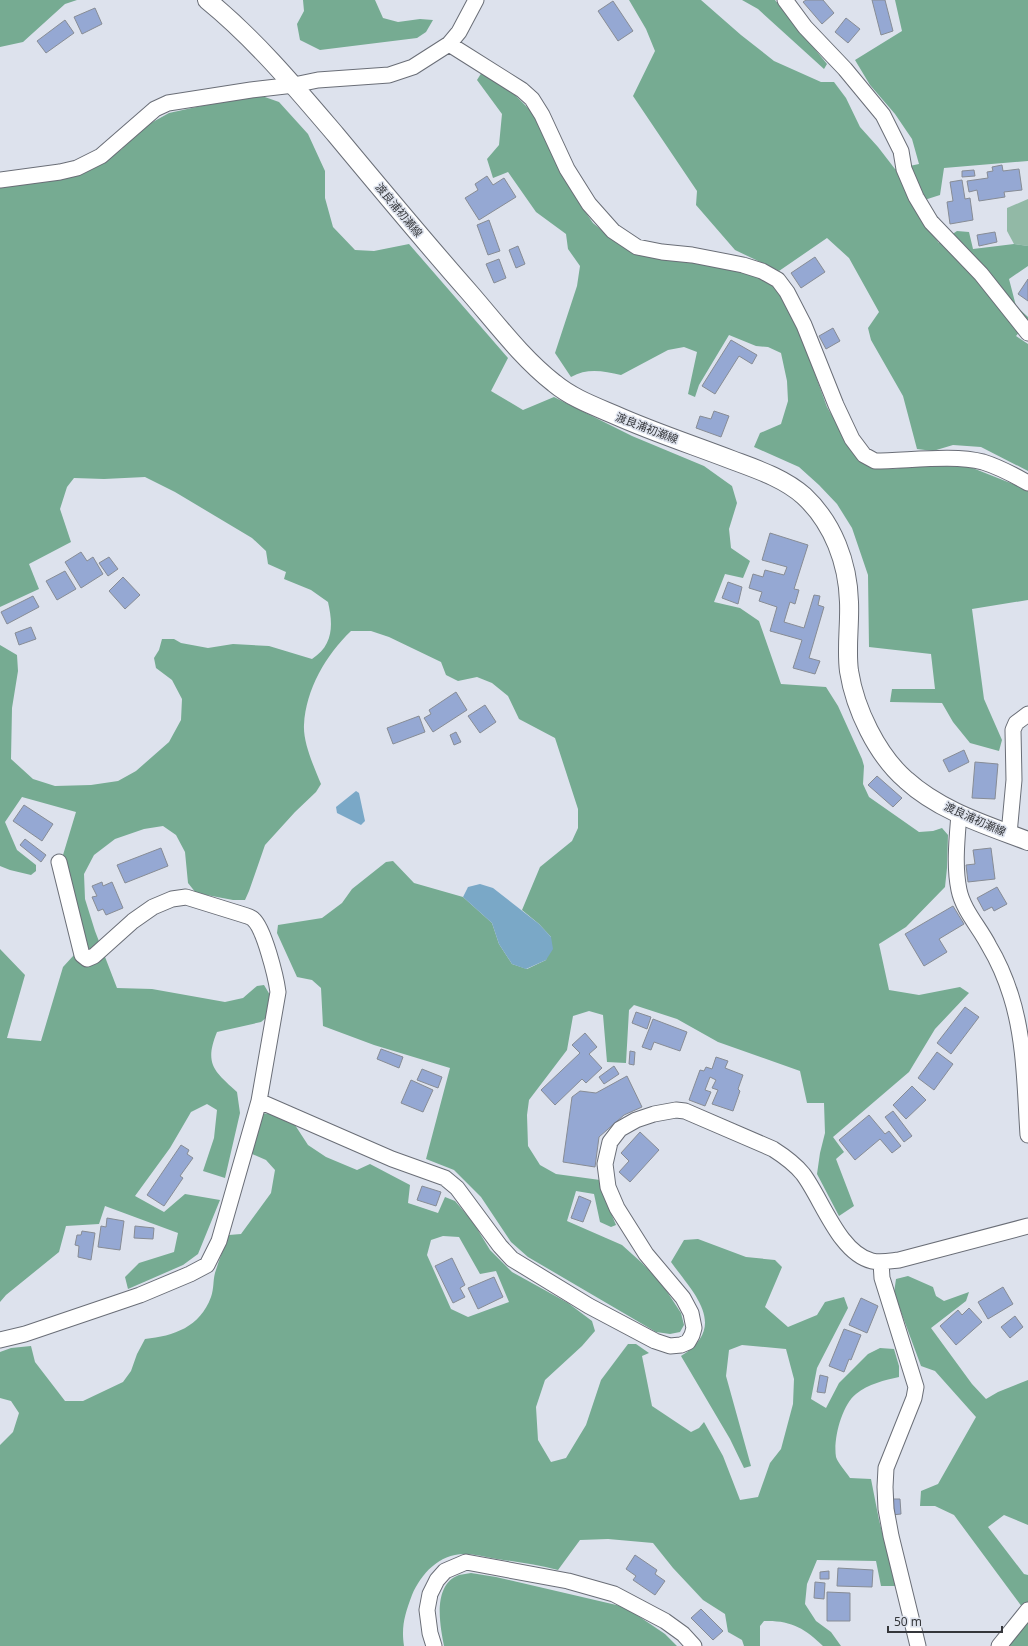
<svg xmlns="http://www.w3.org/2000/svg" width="1028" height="1646" viewBox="0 0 1028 1646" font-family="'Noto Sans','Noto Sans JP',sans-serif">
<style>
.green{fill:#92b9a6}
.forest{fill:#76ab92;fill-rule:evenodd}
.water{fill:#7aa8c7}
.building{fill:#95a8d3;stroke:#878c95}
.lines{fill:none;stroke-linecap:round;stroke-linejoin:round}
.minor-casing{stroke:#6a6e77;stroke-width:17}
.major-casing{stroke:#6a6e77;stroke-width:20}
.minor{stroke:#fff;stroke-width:15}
.major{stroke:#fff;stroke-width:18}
.labels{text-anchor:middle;stroke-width:3;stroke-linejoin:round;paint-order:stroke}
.street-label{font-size:11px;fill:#35373b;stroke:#dde2ed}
</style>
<rect width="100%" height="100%" fill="#dde2ed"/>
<!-- green -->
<path class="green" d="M1028 199V246L1014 244 1007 231V208Z"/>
<!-- forest -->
<path class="forest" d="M0 0H77L65 4 23 42 0 47Z
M303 0H375L383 18 398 22 420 19 433 20 426 32 417 38 320 50 300 40 297 24 304 11Z
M629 0H701L741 35 774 61 821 82H834L846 98 860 127 878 147 895 169 919 164 912 139 895 114 870 85 855 60 902 31 895 0H1028V161L944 168 940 195 915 203 926 226 939 243 957 231 969 232 973 249 1014 244 1028 246V266L1009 279 1016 306 1028 317V322L1016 336 1028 344V471L981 447 953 445 933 451 917 449 903 396 871 340 868 328 879 312 849 258 827 238 779 271 735 250 696 205 697 191 633 96 655 51 646 29Z
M742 0H775L827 64 824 69 758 9Z
M482 72 514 94 532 112 558 164 584 210 593 223 610 237 684 258 769 278 781 291 803 341 827 407 853 451 874 467 893 469 922 465 970 467 1028 490V600L972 609 984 699 1002 740 999 751 970 743 953 722 942 703 890 702 892 689H935L931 654 869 647 868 575 852 528 837 504 819 485 799 467 754 447 760 433 781 424 788 401 787 381 781 353 768 347 756 346 729 335 699 385 695 397 688 394 697 352 684 347 668 350 621 375C603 371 587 368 571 377L555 353 577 286 580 266 568 249 566 234 536 212 508 172 493 178 487 159 499 145 502 114 477 80Z
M262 96 279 102 308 134 325 171V198L333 227 355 250 374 251 409 244 508 358 491 391 523 410 554 397 632 436 704 466 732 486 737 503 729 529 731 548 750 561 743 578 725 574 714 602 740 608 759 621 781 684 826 687 838 706 862 759 864 766 863 784 869 797 919 832 933 831 942 828 948 835 947 868 945 887 906 927 879 944 889 990 919 995 960 987 969 993 935 1029 909 1072 833 1137 844 1152 836 1159 854 1206 839 1216 817 1174 820 1153 825 1133 824 1103H807L800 1071 718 1042 677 1019 634 1005 629 1010 626 1063 607 1062 603 1015 589 1011 573 1016 567 1050 529 1100 527 1115 528 1146 540 1165 556 1174 600 1180 603 1194 616 1225 611 1227 600 1222 594 1194 576 1191 567 1221 622 1245 642 1263 662 1284 681 1313 684 1325 680 1332 670 1334 656 1332 528 1257 511 1242 481 1197 454 1170 426 1159 450 1068 374 1045 323 1026 321 988 312 980 297 977 277 933 278 925 322 918 342 903 352 889 386 862 393 861 414 883 463 897 492 923 499 944 512 964 527 969 546 960 551 937 539 924 522 910 540 867 572 841 578 828V809L555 738 519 719 508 696 492 683 477 677 458 681 446 675 441 662 389 637 371 631H351C326 655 306 689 304 725 303 743 314 767 321 784L316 792 295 812 265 845 249 891 245 900H233L196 893 188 883 185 852 176 835 163 826 144 829 115 839 94 855 84 874 85 899 95 931 117 988 152 989 225 1002 243 998 257 986 264 985 270 995 266 1018 261 1022 217 1032C204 1064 214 1071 237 1092L240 1113 225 1178 203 1171 214 1138 217 1110 207 1104 191 1112 170 1148 135 1196 164 1212 185 1194 220 1200 198 1254 183 1265 128 1289 125 1277 139 1263 174 1252 178 1233 105 1206 99 1224 66 1226 59 1252 6 1295 0 1302V949L25 975 7 1038 41 1041 63 967 84 944 63 855 76 812 22 797 5 822 17 850 36 865V871L31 875 10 870 0 866V645L17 655 18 671 12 708 11 759 33 779 55 786 91 785 118 781 136 771 169 742 181 720 182 699 172 680 156 668 154 658 159 650 162 639H174L181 643 208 648 233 644 269 646 312 659C334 645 333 624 328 602L311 590 284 579 286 572 268 564 266 551 252 538 175 492 145 477 104 479 74 478 67 487 60 509 71 542 29 564 39 589 0 607V188L99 164 122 149 133 133 169 113 201 106Z
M261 1113 279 1115 295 1125 308 1145 326 1157 357 1170 370 1164 410 1185 408 1203 438 1213 445 1197 455 1201 473 1222 490 1250 512 1272 568 1303 592 1321 595 1331 582 1346 545 1380 536 1407 538 1440 551 1462 566 1458 586 1425 601 1380 628 1344H636L649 1353 642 1356 652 1406 691 1432 699 1428 704 1422 723 1456 740 1500 758 1497 770 1463 781 1449 793 1404 794 1379 786 1349 742 1345 729 1350 726 1376 751 1466 744 1468 730 1439 681 1356C729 1326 694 1294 671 1262L684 1240 698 1239 746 1257 775 1260 782 1267 765 1307 788 1327 817 1315 825 1302 844 1297 848 1308 817 1368 811 1399 826 1408 839 1383 868 1354 880 1348 894 1349 899 1366V1377C885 1380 868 1384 856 1394 842 1405 833 1439 836 1457 838 1463 846 1472 850 1478L871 1479 879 1520 896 1586H881L876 1561 817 1560 807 1584 805 1604 816 1621 831 1632 841 1646H823C805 1628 790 1620 764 1621L760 1626V1646H744L742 1640 728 1632 725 1614 703 1600 673 1568 653 1543 608 1539 580 1540 558 1570C538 1565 518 1562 497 1559 486 1557 475 1554 464 1554 439 1554 421 1574 412 1595 405 1614 401 1626 404 1646H0V1445L13 1432 19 1413 11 1401 0 1398V1352L11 1348 31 1346 35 1362 65 1401H83L123 1382 131 1371 137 1354 145 1339C174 1336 200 1327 211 1297 214 1289 213 1280 215 1273 219 1260 224 1247 229 1235L241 1234 271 1193 275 1170 266 1160 250 1153ZM443 1236 459 1237 480 1274 496 1271 509 1302 468 1317 451 1309 427 1255 431 1240Z
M908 1276 933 1287 936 1296 944 1301 969 1292 966 1301 931 1328 972 1384 986 1399 998 1392 1028 1380V1525L1004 1515 988 1527 1024 1574 1028 1575V1615L954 1515 935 1506H920L921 1491 938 1484 976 1417 935 1371 921 1366 894 1293 896 1279Z
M471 1573 496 1577 625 1607 665 1634 677 1646H444C440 1625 432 1585 459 1575 463 1574 467 1574 471 1573Z
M1028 1617V1646H1006Z"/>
<!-- water -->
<path class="water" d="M356 791 359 793 365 821 361 825 337 813 336 807Z
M480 884 493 888 539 924 551 937 553 949 546 960 526 969 512 964 499 944 492 923 463 897 468 887Z"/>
<!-- building -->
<path class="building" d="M806 0H823L834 13 822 24 803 2Z
M872 0H885L893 31 881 35Z
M613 1 633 31 618 41 598 11Z
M95 8 102 24 82 34 74 17Z
M846 18 860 29 848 43 835 32Z
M65 20 74 33 46 53 37 41Z
M1002 165 1003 171 1019 169 1022 190 1004 192 1005 197 979 201 977 190 969 192 967 181 988 178 987 172 993 171 992 167Z
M974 170 975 176 962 177V171Z
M487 176 493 185 504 178 516 197 479 220 465 198 478 190 475 184Z
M962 180 965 199 970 198 973 220 950 224 947 202 953 201 950 182Z
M489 220 500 251 488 255 477 225Z
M995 232 997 242 979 246 977 235Z
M518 246 525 264 516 268 509 250Z
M815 257 825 272 801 288 791 273Z
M499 259 506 278 494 283 486 264Z
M1028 279V301L1018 294Z
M833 328 840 341 826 349 819 336Z
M731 340 757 355 752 364 739 356 715 394 702 386Z
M714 411 729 416 721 437 696 428 700 416 711 419Z
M770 533 808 545 794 589 799 590 795 604 790 602 784 622 804 628 814 595 820 596 818 605 824 607 809 658 820 661 815 674 793 668 802 640 770 631 777 607 759 601 762 592 749 588 753 574 763 577 765 570 784 575 787 567 762 560Z
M81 552 87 561 93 557 103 574 81 588 65 562Z
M109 557 118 569 108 576 99 563Z
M65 571 76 589 57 600 46 581Z
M123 577 140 595 125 609 109 591Z
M728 582 742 587 738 604 722 598Z
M33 596 39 607 7 624 1 612Z
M31 627 36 639 19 645 15 633Z
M456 692 467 710 433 732 424 718 431 714 429 710Z
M485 705 496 722 480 733 468 716Z
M419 716 425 732 393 744 387 728Z
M456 732 461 742 454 745 450 735Z
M964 750 969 762 949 772 943 760Z
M975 762 998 764 995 799 972 798Z
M877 776 902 798 893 807 868 785Z
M24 805 53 824 42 841 13 821Z
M25 839 46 855 41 862 20 845Z
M161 848 168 866 125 883 117 865Z
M991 848 995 879 968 882 966 865 975 864 973 850Z
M102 882 103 886 112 882 123 908 106 915 103 909 98 911 92 897 97 896 92 886Z
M997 887 1007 904 994 911 992 907 984 911 977 898Z
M953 906 964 924 939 939 947 952 924 966 905 934Z
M965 1007 979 1017 951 1054 937 1043Z
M636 1012 651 1017 647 1029 632 1023Z
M653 1019 687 1032 680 1051 654 1042 651 1050 642 1047Z
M585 1033 597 1047 589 1054 602 1068 586 1083 582 1079 555 1105 541 1090 580 1053 572 1045Z
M381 1049 403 1057 399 1068 377 1059Z
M630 1051 635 1052 634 1065 629 1064Z
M937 1052 953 1064 934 1090 918 1078Z
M716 1057 728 1061 725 1068 743 1075 738 1089 740 1091 733 1111 712 1104 718 1090 712 1088 716 1080 710 1077 705 1090 711 1092 705 1106 689 1100 700 1070 704 1071 706 1067 712 1069Z
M614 1066 619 1074 604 1084 599 1077Z
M422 1069 442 1077 438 1088 417 1080Z
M627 1076 642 1107 624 1115 599 1137 595 1167 563 1162 572 1097 580 1091 596 1093Z
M411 1080 433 1090 423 1112 401 1103Z
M912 1086 926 1100 906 1119 893 1105Z
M893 1111 912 1136 904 1142 885 1117Z
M869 1115 885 1134 889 1131 901 1146 892 1153 880 1139 855 1160 839 1140Z
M640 1132 659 1150 630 1182 619 1172 629 1161 621 1153Z
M181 1145 189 1150 187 1154 193 1158 180 1176 183 1178 164 1206 147 1195Z
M422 1186 441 1192 436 1206 417 1200Z
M579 1196 591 1201 583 1222 571 1218Z
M107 1218 124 1221 120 1250 98 1247 101 1226 106 1227Z
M135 1226 154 1228 153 1239 134 1238Z
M82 1231 95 1233 91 1260 78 1257 79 1246 75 1245 77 1235H81Z
M452 1258 465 1285 460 1288 465 1297 453 1303 435 1266Z
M494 1277 503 1297 478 1309 468 1288Z
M1003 1287 1013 1304 988 1319 978 1302Z
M861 1298 878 1306 867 1333 849 1325Z
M969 1308 982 1322 956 1345 940 1326 958 1310 962 1315Z
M1015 1316 1023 1327 1010 1338 1001 1327Z
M844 1329 861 1335 851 1360 849 1359 844 1372 829 1366Z
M820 1375 828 1377 825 1393 817 1392Z
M890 1499H900L901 1514 892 1515Z
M635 1555 657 1570 655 1574 665 1581 655 1595 633 1580 636 1576 626 1569Z
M838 1568 873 1570 872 1587 837 1586Z
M829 1571V1579H820V1572Z
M815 1582 825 1583 824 1599 814 1598Z
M827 1592 850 1593V1621H827Z
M701 1609 723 1631 713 1640 691 1618Z"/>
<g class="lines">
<!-- minor casing -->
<g class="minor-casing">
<path id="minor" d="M785 0 805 27 845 69 883 115 901 151 904 169 916 197 931 222 981 274 1028 333
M449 44 522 90 532 99 542 115 567 169 589 204 613 231 637 247 662 252 692 255 743 265 762 271 778 280 787 292 804 325 836 405 852 439 864 455 875 461C907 461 954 454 983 462 999 467 1014 475 1028 483
M0 180 60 172 77 168 101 156 155 109 168 103 251 90 294 85 318 80 389 75 413 67 449 44 459 32 476 0
M959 814C957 839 954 866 959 890 963 910 980 928 989 946 998 961 1006 980 1011 996 1025 1040 1025 1090 1028 1135
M1009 834 1014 780 1013 730 1016 723 1028 714
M59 862 82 955 87 959 94 956 133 921 153 907 172 899 186 897 244 915C247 916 251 917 253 919 264 928 276 977 278 992L259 1101
M881 1262 882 1278 916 1387 914 1398 886 1468 885 1487 886 1509 891 1536 918 1646
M0 1340 25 1334 140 1295 190 1274 207 1265 219 1241 259 1101 392 1159 445 1178 457 1188 500 1246 512 1259 589 1306 655 1341 670 1346 681 1345 688 1342 692 1335 694 1328 691 1313 683 1298 646 1254 617 1208 608 1187 605 1164 610 1142 620 1129 636 1120 654 1114 676 1110 685 1111 773 1149C784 1156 795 1164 803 1174 822 1199 839 1253 872 1261 881 1263 890 1261 899 1260L1028 1226
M434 1646 430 1633 427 1610 430 1594 437 1580 445 1571 466 1562 568 1581 614 1594 665 1621 683 1634 694 1646
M999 1646 1028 1610"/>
</g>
<!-- major casing -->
<g class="major-casing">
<path id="major" d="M207 0C255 39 296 88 336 135 380 188 424 241 469 292 496 323 522 358 554 383 572 398 594 406 615 415 653 432 693 445 732 460 756 469 784 478 804 496 833 523 848 563 849 602 850 625 846 648 849 671 855 709 877 755 906 780 940 811 986 825 1028 841"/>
</g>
<!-- minor -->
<use href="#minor" class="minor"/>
<!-- major -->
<use href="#major" class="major"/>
</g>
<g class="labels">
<!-- street labels -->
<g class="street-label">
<text transform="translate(399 210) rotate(50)" y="4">渡良浦初瀬線</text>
<text transform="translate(647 428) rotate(21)" y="4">渡良浦初瀬線</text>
<text transform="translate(975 819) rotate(24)" y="4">渡良浦初瀬線</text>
</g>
</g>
<!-- scale -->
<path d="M888 1626v6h114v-6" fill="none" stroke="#35373b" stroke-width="2"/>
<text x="894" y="1626" font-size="12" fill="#35373b" stroke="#dde2ed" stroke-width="3" paint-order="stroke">50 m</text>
</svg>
